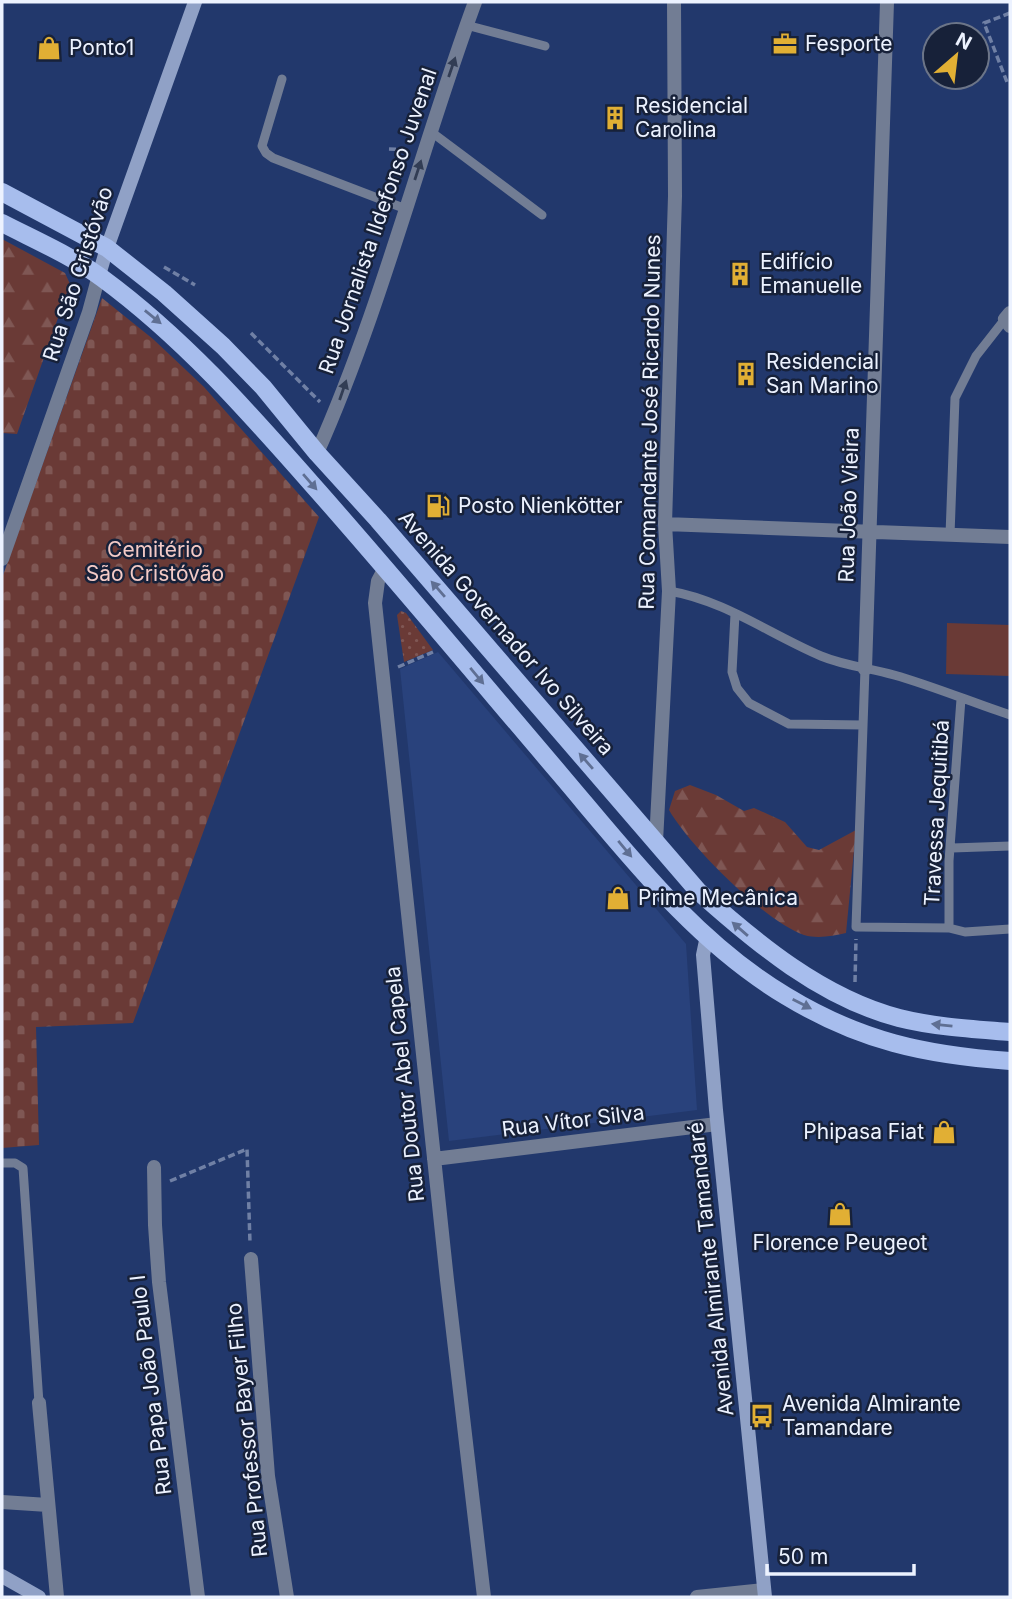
<svg xmlns="http://www.w3.org/2000/svg" width="1012" height="1599" viewBox="0 0 1012 1599" font-family="Inter,sans-serif">
<style>
.built{fill:#29427c}
.grass{fill:url(#grass-dots)}
.forest{fill:url(#forest-firs)}
.cemetery{fill:url(#cemetery-stones)}
.pitch{fill:#6a3a36}
.lines{fill:none;stroke-linecap:round;stroke-linejoin:round}
.path{stroke:#7080a5;stroke-width:3.5;stroke-dasharray:7 3.5;stroke-linecap:butt}
.lane{stroke:#727d94;stroke-width:9}
.street{stroke:#727d94;stroke-width:14}
.secondary{stroke:#90a1c6;stroke-width:14}
.primary{stroke:#a7bded;stroke-width:18}
.oneway{fill:#323d54}
.oneway2{fill:#5f6f93}
.labels{text-anchor:middle;stroke-width:5;stroke-linejoin:round;paint-order:stroke}
.poi-label{font-size:21px;fill:#ecf2ff;stroke:#172139;text-anchor:start}
.street-label{font-size:21px;fill:#ecf2ff;stroke:#172139}
.park-label{font-size:21px;fill:#f3cac6;stroke:#172139}
</style>
<defs>
<pattern id="grass-dots" width="8" height="8" patternUnits="userSpaceOnUse" patternTransform="scale(1.75)"><rect width="8" height="8" fill="#6a3a36"/><path d="M2 2h.1M6 6h.1" fill="none" stroke="#7f5754" stroke-width="1.8" stroke-linecap="round"/></pattern>
<pattern id="forest-firs" width="22" height="20" patternUnits="userSpaceOnUse" patternTransform="scale(1.75)"><rect width="22" height="20" fill="#6a3a36"/><path d="M5 1l3.5 6h-7zM16 11l3.5 6h-7z" fill="#7f5754"/></pattern>
<pattern id="cemetery-stones" width="16" height="16" patternUnits="userSpaceOnUse" patternTransform="scale(1.75)"><rect width="16" height="16" fill="#6a3a36"/><path d="M2 7V4a2 2 0 0 1 4 0v3zM10 15v-3a2 2 0 0 1 4 0v3z" fill="#7f5754"/></pattern>
</defs>
<rect width="100%" height="100%" fill="#22386c"/>
<!-- built -->
<path class="built" d="M438 652 686 944 697 1110 449 1141 400 669Z"/>
<!-- grass -->
<path class="grass" d="M401 611 406 613 433 650 404 662 397 615Z"/>
<!-- forest -->
<path class="forest" d="M2 239 65 273 70 284 17 434 2 433Z
M690 785 716 795 744 811 754 808 785 822 807 847 819 850 856 830 846 933C832 936 818 939 804 935 765 922 689 845 669 810L675 791Z"/>
<!-- cemetery -->
<path class="cemetery" d="M102 298 153 339 204 387 319 517 133 1023 36 1027 39 1145 2 1148V578Z"/>
<!-- pitch -->
<path class="pitch" d="M947 623 1010 625V676L946 674Z"/>
<g class="lines">
<!-- path -->
<path class="path" d="M1010 13 984 23 1007 82 1010 81
M389 149 408 150
M164 267 195 285
M251 333 320 402
M398 667 433 652
M855 982 856 939
M170 1181 247 1149 250 1243"/>
<!-- lane -->
<path class="lane" d="M466 25 545 46
M282 79 262 146 266 153 273 158 406 209
M430 131 542 215
M950 535 955 398 976 356 1005 319
M669 591C724 600 771 635 821 656 845 666 870 668 894 675 933 686 971 702 1010 715
M735 614 732 672 737 688 749 703 789 724 863 725
M865 669 856 927 949 928 965 932 1010 929
M952 848 1010 846
M949 928V861L961 699
M2 1163H15L23 1168 39 1403"/>
<!-- street -->
<path class="street" d="M1010 313 1005 319 1010 326
M317 453C382 307 420 151 475 2
M665 524 1010 537
M2 559 89 312 99 275
M385 568 378 581 375 603 447 1280 484 1597
M865 669 887 2
M656 842 669 591 665 524 675 196 674 2
M434 1159 717 1124
M154 1167 155 1225 159 1282 198 1597
M251 1259 268 1476 287 1597
M39 1403 57 1597
M2 1502 48 1505
M697 1597 764 1590"/>
<!-- secondary -->
<path class="secondary" d="M99 275 107 248 195 2
M707 936 703 955 716 1110 765 1597
M2 1576 39 1597"/>
<!-- primary -->
<path class="primary" d="M2 192 107 248 164 293 223 346 263 387 317 453 378 520 698 891C756 943 822 998 899 1018 935 1027 974 1029 1010 1032
M2 223C35 240 72 256 102 278 185 339 251 415 318 491 400 584 480 680 560 774 628 854 694 941 786 996 860 1041 925 1055 1010 1061"/>
</g>
<!-- one-way arrows -->
<defs><path id="oneway-solid" d="M-6-.8H1V-3.2L6.5 0L1 3.2V.8H-6Z" transform="scale(1.75)"/></defs>
<g class="oneway">
<use href="#oneway-solid" transform="translate(452 67) rotate(-71)"/>
<use href="#oneway-solid" transform="translate(418 170) rotate(-72)"/>
<use href="#oneway-solid" transform="translate(343 390) rotate(-71)"/>
</g>
<g class="oneway2">
<use href="#oneway-solid" transform="translate(153 317) rotate(39)"/>
<use href="#oneway-solid" transform="translate(310 482) rotate(49)"/>
<use href="#oneway-solid" transform="translate(438 589) rotate(-131)"/>
<use href="#oneway-solid" transform="translate(477 676) rotate(50)"/>
<use href="#oneway-solid" transform="translate(586 761) rotate(-131)"/>
<use href="#oneway-solid" transform="translate(625 849) rotate(50)"/>
<use href="#oneway-solid" transform="translate(740 929) rotate(-139)"/>
<use href="#oneway-solid" transform="translate(802 1004) rotate(27)"/>
<use href="#oneway-solid" transform="translate(942 1025) rotate(-174)"/>
</g>
<!-- icons -->
<defs>
<g id="office-bare" transform="scale(1.89)"><path d="M-6-3h4V-5.5h4V-3h4V5H-6ZM-1-4.5V-3h2v-1.5ZM-6 0V1H6V0Z" fill="#e1af34" stroke="#172139" stroke-width="2.5" paint-order="stroke"/></g>
<g id="shop-bare" transform="scale(1.89)"><path d="M-5-2.5h2.3a2.7 3.5 0 0 1 5.4 0H5L5.5 6h-11ZM-1.5-2.5h3a1.5 2.3 0 0 0-3 0Z" fill="#e1af34" stroke="#172139" stroke-width="2.5" paint-order="stroke"/></g>
<g id="building-bare" transform="scale(1.89)"><path d="M-4-6H4V6H1V3H-1V6H-4ZM-2.5-4.3h1.7v1.8h-1.7ZM.8-4.3h1.7v1.8H.8ZM-2.5-1h1.7V.8h-1.7ZM.8-1h1.7V.8H.8Z" fill="#e1af34" stroke="#172139" stroke-width="2.5" paint-order="stroke"/></g>
<g id="fuel-bare" transform="scale(1.89)"><path d="M-5.5-6h7V0h2V4h1.3V-2.5L3-4.5l.8-.8L6-3V5H2.5V1h-1V6h-7ZM-4.2-4.7v3.2H.2V-4.7Z" fill="#e1af34" stroke="#172139" stroke-width="2.5" paint-order="stroke"/></g>
<g id="bus-bare" transform="scale(1.89)"><path d="M-5-6H5V4H4V6H2V4H-2V6H-4V4H-5ZM-3.5-4V0h7V-4ZM-3.5 1.2v1.5H-2V1.2ZM2 1.2v1.5H3.5V1.2Z" fill="#e1af34" stroke="#172139" stroke-width="2.5" paint-order="stroke"/></g>
</defs>
<g fill-rule="evenodd">
<use href="#office-bare" x="785" y="44"/>
<use href="#shop-bare" x="49" y="48"/>
<use href="#building-bare" x="615" y="118"/>
<use href="#building-bare" x="740" y="274"/>
<use href="#building-bare" x="746" y="374"/>
<use href="#fuel-bare" x="438" y="506"/>
<use href="#shop-bare" x="618" y="898"/>
<use href="#shop-bare" x="944" y="1132"/>
<use href="#shop-bare" x="840" y="1214"/>
<use href="#bus-bare" x="762" y="1416"/>
</g>
<g class="labels">
<!-- poi labels -->
<g class="poi-label">
<text x="805" y="51">Fesporte</text>
<text x="69" y="55">Ponto1</text>
<text x="635" y="113">Residencial<tspan x="635" dy="24">Carolina</tspan></text>
<text x="760" y="269">Edifício<tspan x="760" dy="24">Emanuelle</tspan></text>
<text x="766" y="369">Residencial<tspan x="766" dy="24">San Marino</tspan></text>
<text x="458" y="513">Posto Nienkötter</text>
<text x="638" y="905">Prime Mecânica</text>
<text x="924" y="1139" text-anchor="end">Phipasa Fiat</text>
<text x="840" y="1250" text-anchor="middle">Florence Peugeot</text>
<text x="782" y="1411">Avenida Almirante<tspan x="782" dy="24">Tamandare</tspan></text>
</g>
<!-- street labels -->
<g class="street-label">
<text transform="translate(378 221) rotate(-71)" y="7">Rua Jornalista Ildefonso Juvenal</text>
<text transform="translate(78 274) rotate(-72)" y="7">Rua São Cristóvão</text>
<text transform="translate(650 422) rotate(-89)" y="7">Rua Comandante José Ricardo Nunes</text>
<text transform="translate(849 505) rotate(-88)" y="7">Rua João Vieira</text>
<text transform="translate(506 633) rotate(49)" y="7">Avenida Governador Ivo Silveira</text>
<text transform="translate(937 813) rotate(-87)" y="7">Travessa Jequitibá</text>
<text transform="translate(405 1084) rotate(-96)" y="7">Rua Doutor Abel Capela</text>
<text transform="translate(573 1121) rotate(-7)" y="7">Rua Vítor Silva</text>
<text transform="translate(711 1269) rotate(-96)" y="7">Avenida Almirante Tamandaré</text>
<text transform="translate(151 1385) rotate(-97)" y="7">Rua Papa João Paulo I</text>
<text transform="translate(247 1430) rotate(-96)" y="7">Rua Professor Bayer Filho</text>
</g>
<!-- park labels -->
<g class="park-label">
<text x="155" y="557">Cemitério<tspan x="155" dy="24">São Cristóvão</tspan></text>
</g>
</g>
<!-- border -->
<rect width="1012" height="1599" fill="none" stroke="#ecf2ff" stroke-width="7"/>
<!-- north arrow -->
<g transform="translate(956 56) rotate(28)"><circle r="33" fill="#172139" stroke="#6c7588" stroke-width="2"/>
<path d="M0-5L12 26L0 18L-12 26Z" fill="#e1af34"/>
<text y="-10" font-size="19" font-weight="bold" text-anchor="middle" fill="#ecf2ff">N</text>
</g>
<!-- scale -->
<path d="M767 1564v10h147v-10" fill="none" stroke="#ecf2ff" stroke-width="3.5"/>
<text x="778" y="1564" font-size="21" fill="#ecf2ff" stroke="#172139" stroke-width="5" paint-order="stroke">50 m</text>
</svg>
